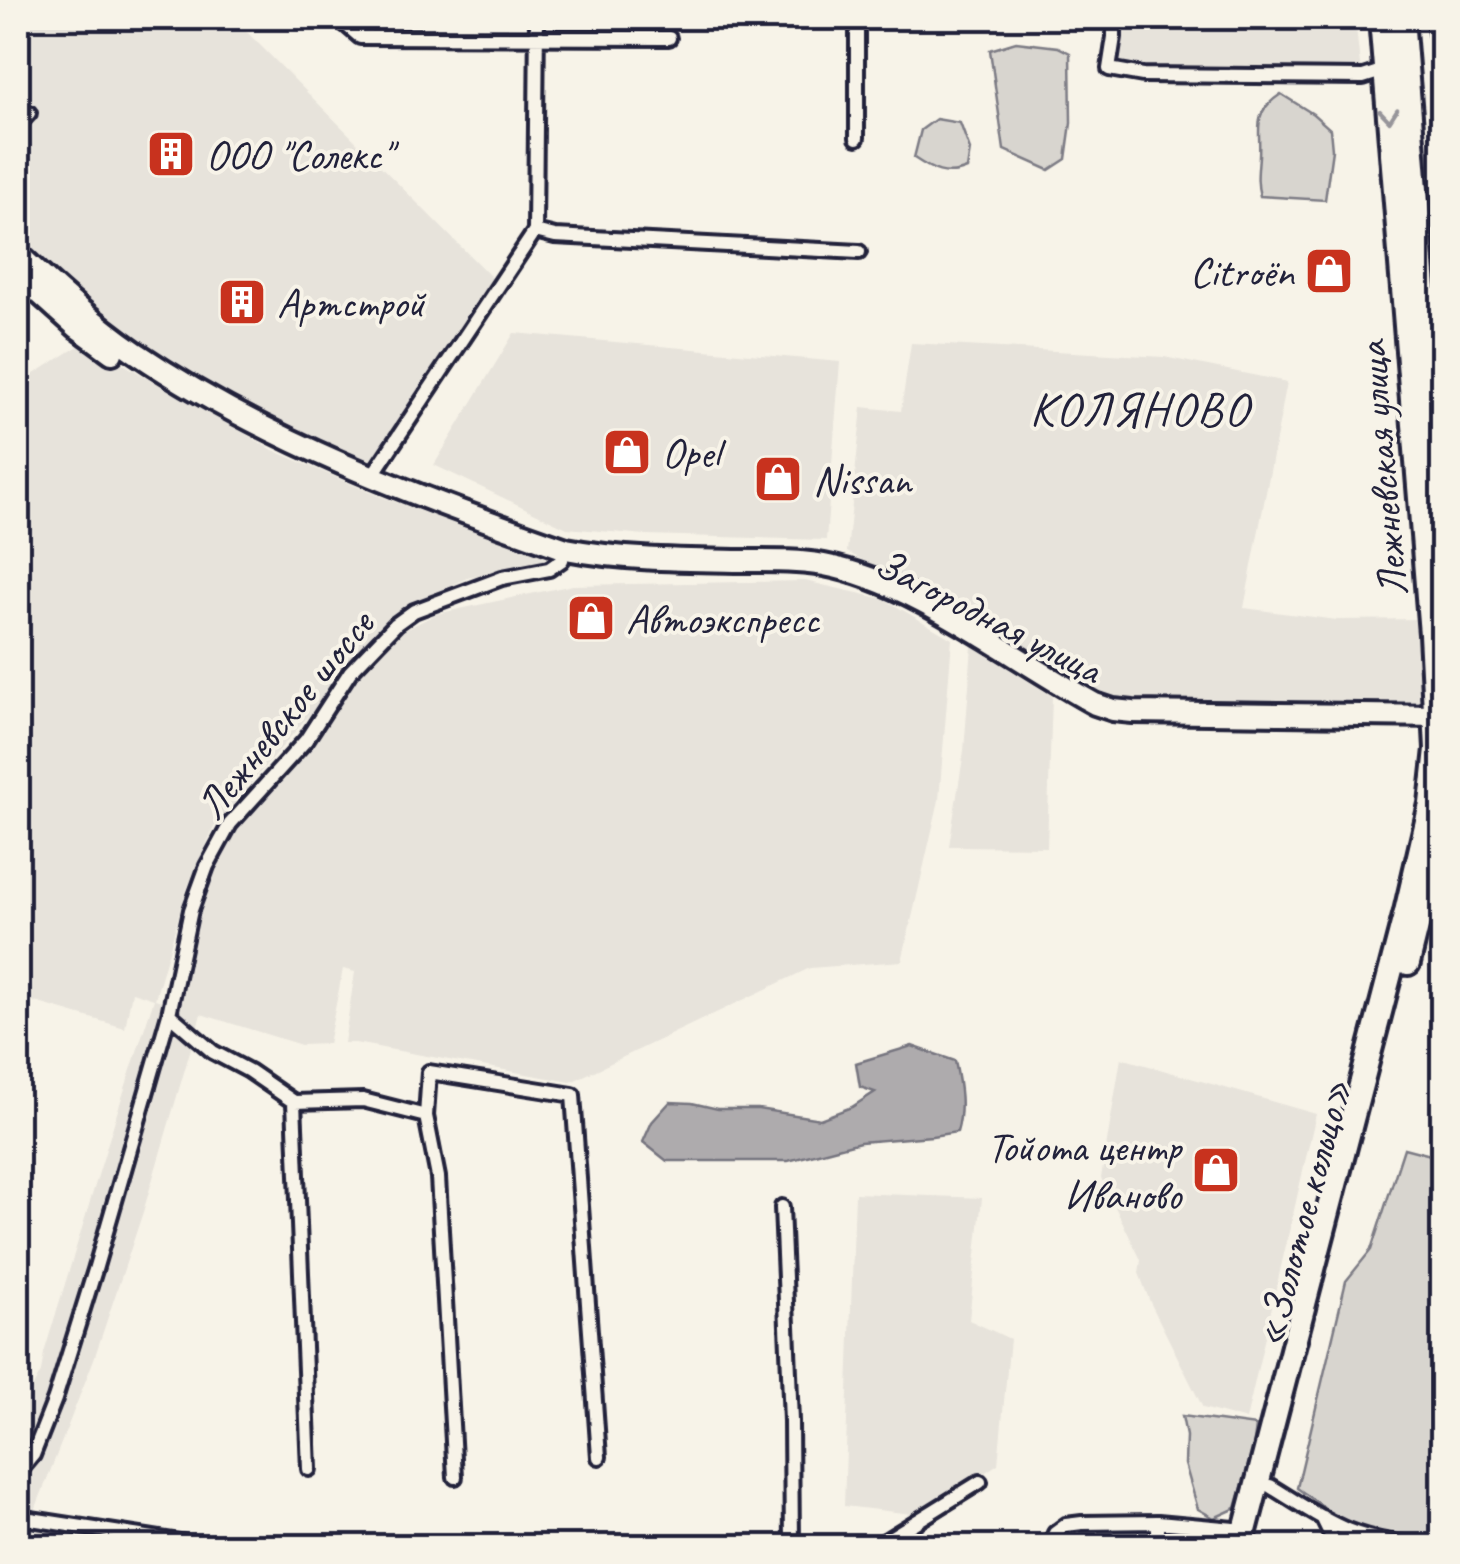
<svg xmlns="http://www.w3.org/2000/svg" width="1460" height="1564" viewBox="0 0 1460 1564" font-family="Caveat,sans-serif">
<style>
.built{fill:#e7e3db}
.green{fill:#d8d5cf;stroke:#7d7c85;stroke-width:2.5}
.water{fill:#aeabad;stroke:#76747f;stroke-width:2.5}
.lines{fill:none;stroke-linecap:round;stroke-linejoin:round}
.street-casing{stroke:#22223b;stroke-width:20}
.primary-casing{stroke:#22223b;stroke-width:28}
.highway-casing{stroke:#22223b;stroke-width:30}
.street{stroke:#f7f3e8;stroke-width:12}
.primary{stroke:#f7f3e8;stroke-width:20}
.highway{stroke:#f7f3e8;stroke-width:22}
.oneway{stroke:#97959a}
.labels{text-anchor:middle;stroke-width:8;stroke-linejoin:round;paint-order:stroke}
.poi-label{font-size:42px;fill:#22223b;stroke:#f7f3e8;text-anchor:start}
.street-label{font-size:42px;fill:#22223b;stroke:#f7f3e8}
.quarter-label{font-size:48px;letter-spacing:2.5px;fill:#22223b;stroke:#f7f3e8}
</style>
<rect width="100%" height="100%" fill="#f7f3e8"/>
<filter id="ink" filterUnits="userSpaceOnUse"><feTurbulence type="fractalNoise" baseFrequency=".01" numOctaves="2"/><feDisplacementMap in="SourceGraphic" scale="20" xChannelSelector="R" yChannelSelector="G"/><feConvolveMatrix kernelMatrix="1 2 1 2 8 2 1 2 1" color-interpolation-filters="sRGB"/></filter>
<g filter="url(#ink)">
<!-- built -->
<path class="built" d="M18 18H233L496 282 368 468 248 410 167 363 89 310 18 246Z
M1117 18H1355L1361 74 1152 71 1115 67Z
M514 333 840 362 826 540 645 535 567 528 434 465Z
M85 342 273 450 374 494 545 557V565L467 578 404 610 349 660 337 682 214 827 186 891 155 999 174 1005 192 928 209 871 238 826 293 765 329 718 353 680 392 637 436 614 573 585 805 581 884 599 952 639 939 800 902 961 810 968 571 1082 355 1043H344L355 972 343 969 328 1044 301 1045 201 1014 143 1212 94 1359 28 1528 18 1525V1414L41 1372 44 1353 117 1113 154 999 132 992 125 1028 18 997V384Z
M911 343 1164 357 1287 382 1244 608 1337 620 1423 619 1431 710 1124 706 946 604 847 552 862 407 901 411Z
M972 646 1052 696 1047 847 949 846 964 751Z
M1121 1058 1316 1114 1246 1420 1203 1408 1150 1302 1139 1273 1141 1260 1101 1178Z
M855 1193 982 1198 969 1320 1010 1339 998 1464 920 1515 844 1506Z"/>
<!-- green -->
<path class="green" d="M1016 42 1058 47 1070 53 1071 123 1066 159 1049 170 1004 150 990 50Z
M1281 94 1313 114 1330 129 1332 150 1325 200 1260 196C1256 181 1258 171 1259 156 1261 126 1251 114 1281 94Z
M936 119 960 123 970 150 967 169C946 178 932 170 914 158L921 130Z
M1404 1148 1442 1158V1546H1329L1335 1531 1324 1507 1297 1488 1346 1281 1371 1250Z
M1182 1416 1256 1426 1253 1449 1236 1508 1214 1518 1198 1509 1185 1464 1186 1436Z"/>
<!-- water -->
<path class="water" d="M912 1046 955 1061C960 1085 964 1108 957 1132L932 1136 860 1142 788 1161H667L643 1142 652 1122 670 1102 692 1103 718 1109H758L820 1119 852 1107 875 1092 860 1087 856 1063Z"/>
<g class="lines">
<!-- street casing -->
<g class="street-casing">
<path id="street" d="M338 18 360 37 669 38
M857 18V138
M1114 18V37L1109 69 1143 75 1363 77 1385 70
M1433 18 1442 62
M18 125 29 113
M535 231 555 236 859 252
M372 476 535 231 537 18
M1422 915 1442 918
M169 1014 213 1052 249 1071 294 1102 309 1469
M294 1102 363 1100 426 1116 429 1072 573 1095 599 1457
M426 1116 438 1177 455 1477
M782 1207 791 1421 792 1546
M18 1473 33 1455 55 1399 95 1270 169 1014 191 910 207 866 230 824 306 740 350 672 396 624 414 611 502 578 549 569 562 560
M1270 1486C1295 1501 1320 1519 1347 1530 1377 1542 1411 1546 1442 1546
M18 1517 205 1546
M1322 1517 1336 1546
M877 1546 980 1482
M1051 1546 1055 1533 1066 1525 1082 1523 1158 1522 1245 1530
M1158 1546V1522"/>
</g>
<!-- primary casing -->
<g class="primary-casing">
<path id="primary" d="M18 254C56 289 93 323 135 352 266 441 417 497 566 549 623 560 682 560 741 561 768 561 797 560 824 565 916 582 1012 659 1095 704L1113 710 1133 712 1442 716
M18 274 78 328 112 353"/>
</g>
<!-- highway casing -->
<g class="highway-casing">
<path id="highway" d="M1402 18 1442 508
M1408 963 1442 825
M1241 1546 1406 912 1431 804 1437 749 1431 634 1381 18"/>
</g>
<!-- street -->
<use href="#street" class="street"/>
<!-- primary -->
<use href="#primary" class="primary"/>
<!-- highway -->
<use href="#highway" class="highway"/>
</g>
<!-- one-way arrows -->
<defs><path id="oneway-chevron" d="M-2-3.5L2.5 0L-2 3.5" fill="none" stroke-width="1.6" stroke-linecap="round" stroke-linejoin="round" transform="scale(2.5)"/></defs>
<use class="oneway" href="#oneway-chevron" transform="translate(1389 115) rotate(85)"/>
</g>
<!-- icons -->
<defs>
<g id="building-square" transform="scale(2.5)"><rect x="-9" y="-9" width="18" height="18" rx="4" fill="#c8321e" stroke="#f7f3e8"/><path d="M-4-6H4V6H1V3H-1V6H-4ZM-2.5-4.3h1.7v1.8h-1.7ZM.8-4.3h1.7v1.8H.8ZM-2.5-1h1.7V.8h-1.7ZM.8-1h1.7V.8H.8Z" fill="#fff"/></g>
<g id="shop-square" transform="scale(2.5)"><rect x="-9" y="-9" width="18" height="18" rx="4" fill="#c8321e" stroke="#f7f3e8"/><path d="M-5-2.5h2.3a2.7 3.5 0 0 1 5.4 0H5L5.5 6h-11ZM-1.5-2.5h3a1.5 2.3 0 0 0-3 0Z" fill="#fff"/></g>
</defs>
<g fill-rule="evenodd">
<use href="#building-square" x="171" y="154"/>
<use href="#shop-square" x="1329" y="271"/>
<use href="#building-square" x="242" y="302"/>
<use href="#shop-square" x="627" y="452"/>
<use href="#shop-square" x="778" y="479"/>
<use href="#shop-square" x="591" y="618"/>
<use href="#shop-square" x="1216" y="1170"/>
</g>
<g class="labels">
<!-- poi labels -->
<g class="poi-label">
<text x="206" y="169">ООО "Солекс"</text>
<text x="1294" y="286" text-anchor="end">Citroën</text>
<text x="277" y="317">Артстрой</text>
<text x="662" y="467">Opel</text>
<text x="813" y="494">Nissan</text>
<text x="626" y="633">Автоэкспресс</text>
<text x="1181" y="1161" text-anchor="end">Тойота центр<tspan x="1181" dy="48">Иваново</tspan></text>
</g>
<!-- street labels -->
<g class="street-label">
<text transform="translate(1381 469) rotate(-95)" y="15">Лежневская улица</text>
<text transform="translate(989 615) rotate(27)" y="15">Загородная улица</text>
<text transform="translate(284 714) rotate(-51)" y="15">Лежневское шоссе</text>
<text transform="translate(1302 1213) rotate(-75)" y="15">«Золотое кольцо»</text>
</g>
<!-- quarter labels -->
<g class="quarter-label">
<text x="1140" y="425">КОЛЯНОВО</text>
</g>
</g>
<!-- margin -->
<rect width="1460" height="1564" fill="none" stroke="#f7f3e8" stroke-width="60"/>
<rect x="30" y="30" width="1400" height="1504" fill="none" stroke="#22223b" stroke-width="4" filter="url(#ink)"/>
</svg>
